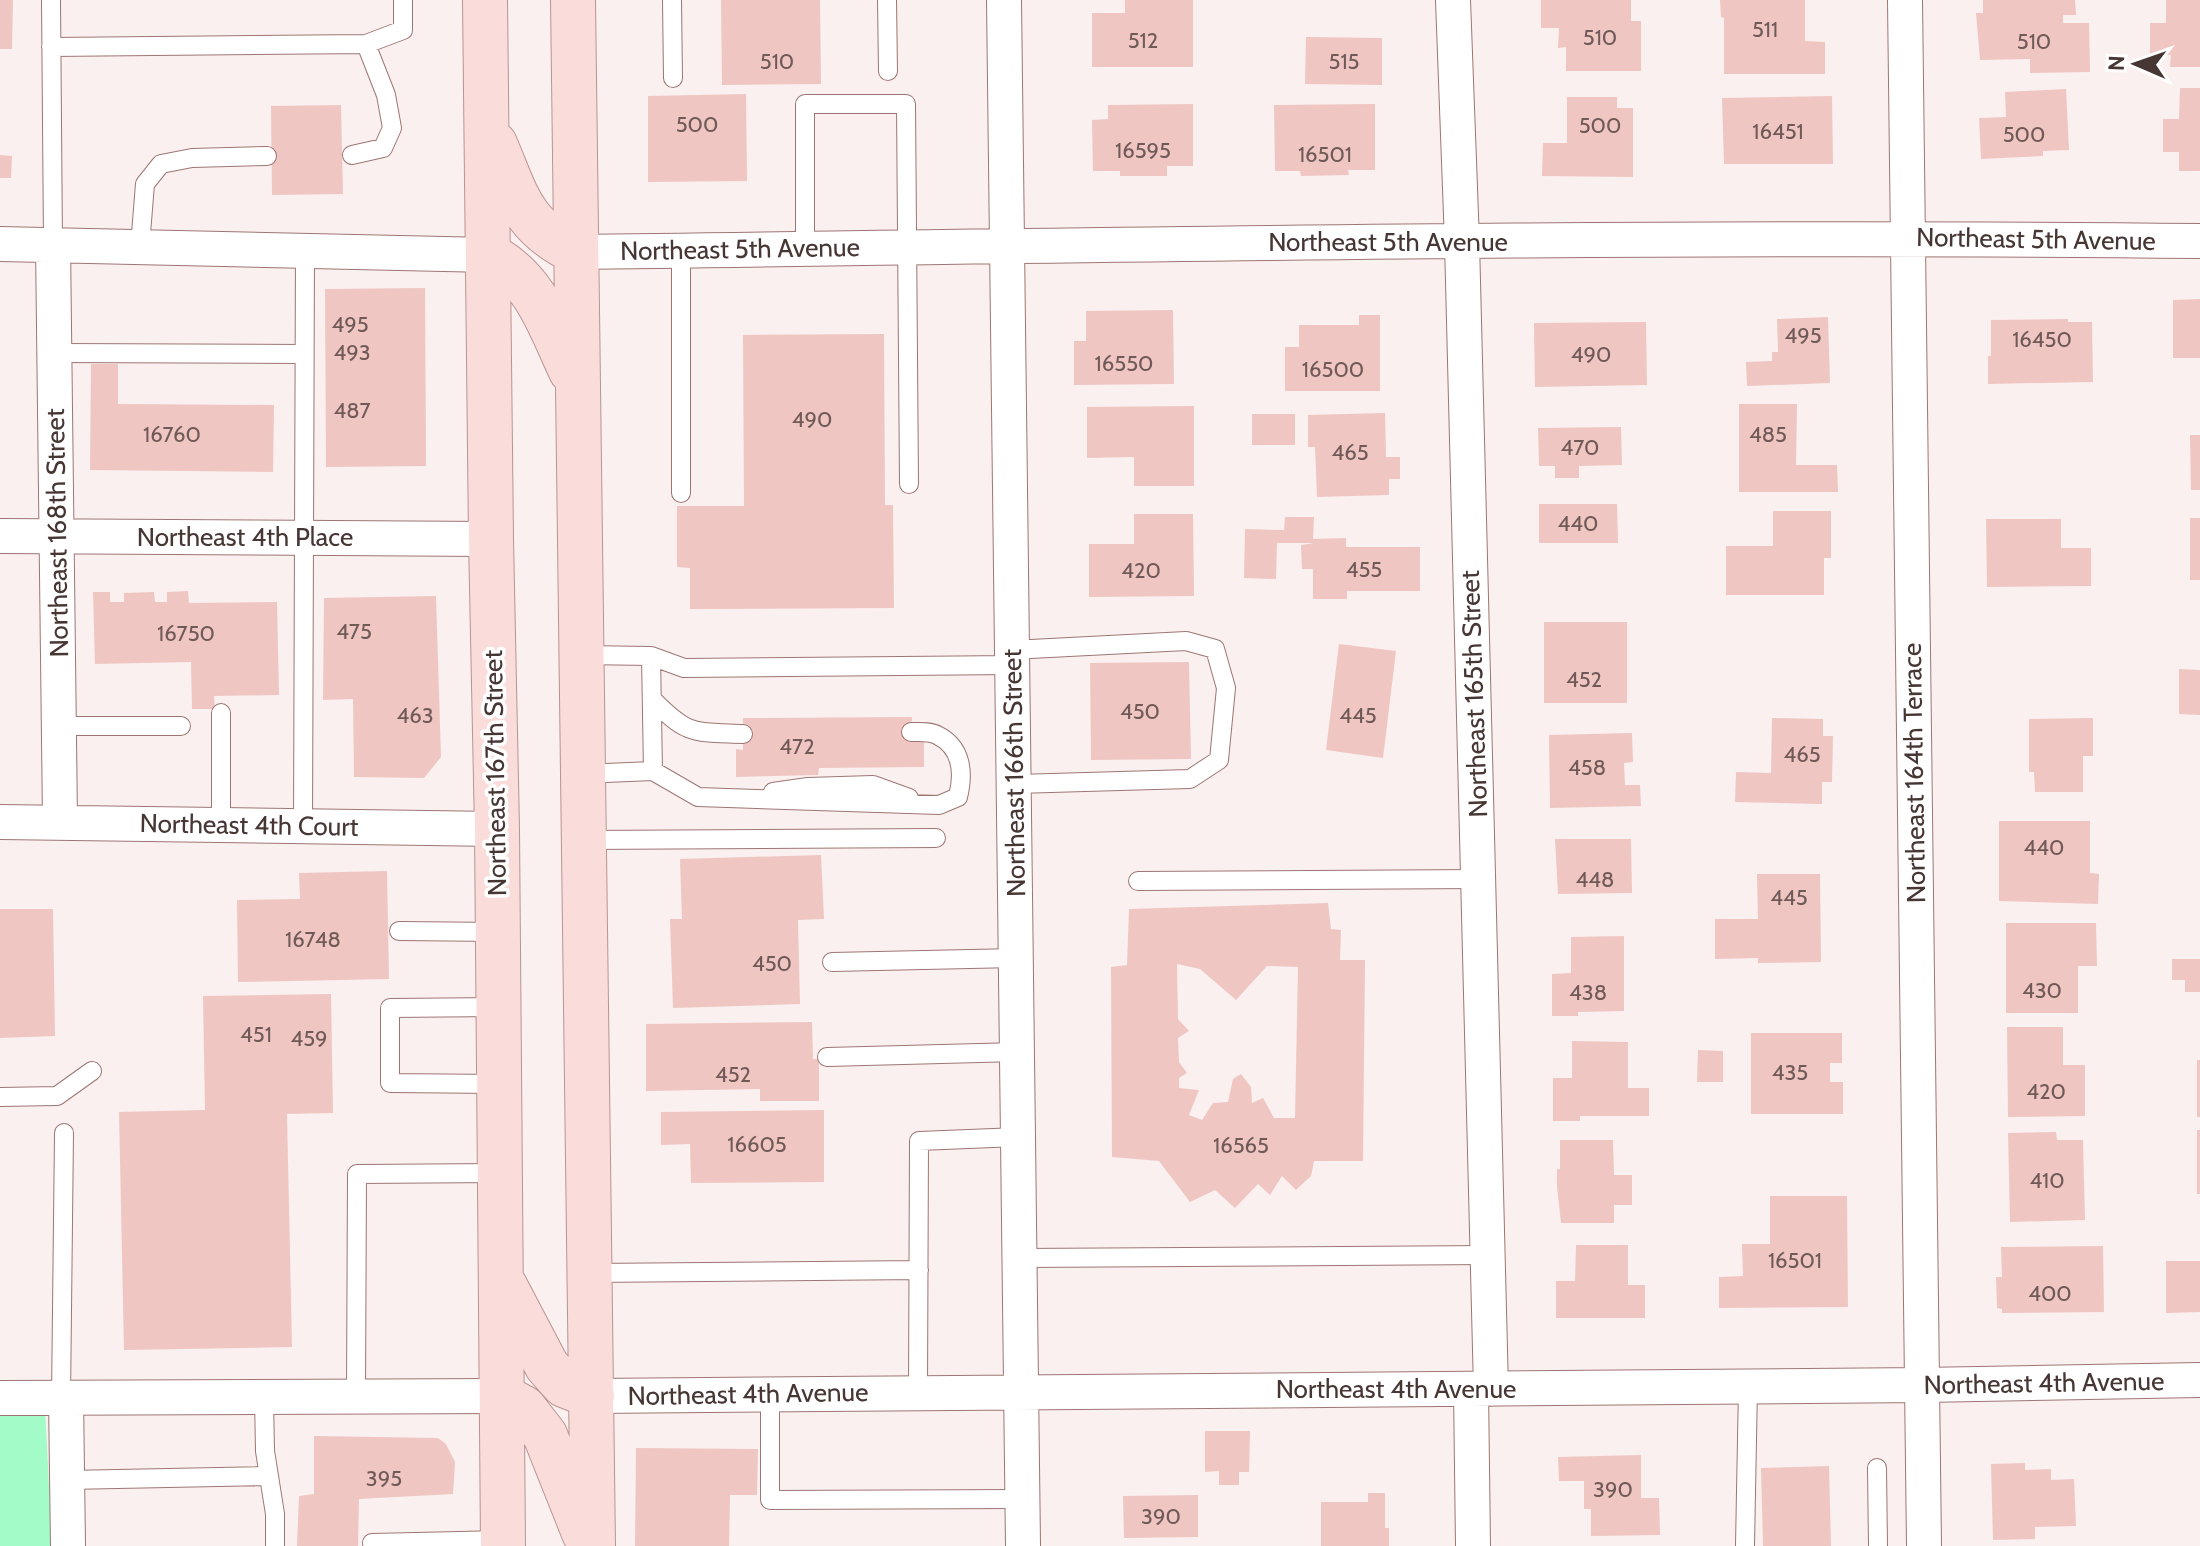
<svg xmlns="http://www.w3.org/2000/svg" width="2200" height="1546" viewBox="0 0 2200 1546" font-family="Cabin,sans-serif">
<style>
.green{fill:#a3fcc8}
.building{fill:#f0c6c2;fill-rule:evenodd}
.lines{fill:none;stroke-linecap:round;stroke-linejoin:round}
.lane-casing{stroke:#9d7673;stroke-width:20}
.street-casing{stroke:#9d7673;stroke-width:36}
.primary-casing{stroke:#b89491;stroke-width:46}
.lane{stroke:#fff;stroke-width:18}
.street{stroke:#fff;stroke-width:34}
.primary{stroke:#fadddb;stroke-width:44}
.labels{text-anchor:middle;stroke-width:7;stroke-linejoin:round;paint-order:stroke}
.number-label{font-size:22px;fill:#705a58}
.street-label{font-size:26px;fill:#463634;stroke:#fff}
</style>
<rect width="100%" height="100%" fill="#f9f0ef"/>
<!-- green -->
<path class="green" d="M0 1406 45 1407 52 1546H0Z"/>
<!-- building -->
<path class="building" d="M0 0H13L12 49H0Z
M721 0H820L821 84 722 85Z
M1125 0H1193V67H1092V13H1125Z
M1541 0H1631V21H1641V71H1566V47L1558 48 1559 28H1541Z
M1720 0H1805V41L1825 42V74H1724V18L1721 17Z
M1983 0H2075L2076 15H2063V23H2089L2090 72 2030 73V59L1980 60 1976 13H1983Z
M2166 0H2200V67H2170L2171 55H2150V23H2166Z
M1306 37 1382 38V85L1305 84Z
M2180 88H2200V171H2179V152H2163V119H2179Z
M2066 89 2069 150 2043 151V156L1981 159 1979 118 2006 117 2005 92Z
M746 94 747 181 648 182V96Z
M1832 96 1833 164H1724L1722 98Z
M1567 97H1617V108H1633V177L1542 176 1543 143H1567Z
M1193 104V166H1167V176H1120V171H1093L1092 120 1108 119V105Z
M1375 104V170H1348L1349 175 1301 176 1300 171H1275L1274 105Z
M341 105 343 194 272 195 271 106Z
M0 155 12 156 11 178H0Z
M425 288 426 466 326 467 325 289Z
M2200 299V358H2173V300Z
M1173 310 1174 384 1074 385V341H1086V311Z
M1359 315H1380V391H1285V347H1299V325H1359Z
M1828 317 1830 383 1747 386 1746 362 1772 361V352H1778L1777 319Z
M2068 319V322H2092L2093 382 1988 384V356H1991V320Z
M1646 322 1647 385 1535 387 1534 323Z
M884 334 885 505H893L894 608 690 609V568L677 567V506H744L743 335Z
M91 364H118V404L274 405 273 472 90 470Z
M1739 404H1797L1796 465H1837L1838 492H1739Z
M1194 406V486H1134V457L1087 458V407Z
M1385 413 1386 457H1400V479H1389V495L1317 497 1315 447H1308V415Z
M1252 414H1295V445H1252Z
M1621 427 1622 465 1579 466V478H1555V466H1539L1538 428Z
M2190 435H2200V490H2191Z
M1539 504H1617L1618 543H1539Z
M1773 511H1831V558H1824V595H1726V546H1773Z
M1134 514H1193L1194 596 1089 597V544H1134Z
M1285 517H1314L1313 539 1346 538V547H1420V591H1347V599H1313V569H1302L1301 545 1314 543H1277L1276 579 1244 578 1245 529 1284 530Z
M2190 518H2200V580H2190Z
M1986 519H2061V548H2091V586L1987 587Z
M188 591 189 603 277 602 279 695 214 696 215 709H192L191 662 95 664 93 592H110V602H124V593L154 592 155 602H167V592Z
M436 596 441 757 424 778 354 777 353 699 323 700 324 598Z
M1544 622H1627V703H1544Z
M1339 644 1396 651 1383 758 1326 750Z
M1189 662 1191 759 1091 760 1090 663Z
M2179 669 2200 670V715L2179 714Z
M912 717 911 732 924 739V767L819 768 818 775 736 777V749L743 750V718Z
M1772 718 1823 719V736H1833L1832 782H1822V804L1735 802 1736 772 1771 773Z
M2093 718V756H2083V792H2035L2034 772H2029V719Z
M1632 733 1633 762 1624 763 1625 785H1640L1641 806 1550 808 1549 735Z
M1999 821H2090V873L2099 874 2098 904 1999 901Z
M1555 839H1631L1632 893 1558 894Z
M821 855 824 919 798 920 800 1004 673 1008 670 919H682L680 859Z
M387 871 389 979 238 982 237 900 300 899 299 873Z
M1757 874H1820L1821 962 1758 963V958L1715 959V919H1758Z
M1328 903 1331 929 1341 930 1340 960H1365L1363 1161H1314L1311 1176 1296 1190 1282 1176 1270 1195 1258 1184 1235 1208 1215 1190 1190 1202 1159 1161 1112 1157 1111 967 1127 965 1129 909ZM1177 964 1200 969 1236 1000 1267 966 1298 967 1295 1118H1274L1263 1098 1252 1103 1251 1087 1241 1074 1233 1079 1228 1102 1213 1103 1202 1120 1189 1115 1199 1090 1179 1088V1078L1187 1073 1179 1062 1178 1038 1189 1031 1178 1019Z
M0 909H53L55 1036 0 1038Z
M2006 923H2096L2097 966H2078V1013H2006Z
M1624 936V1011L1578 1012V1016H1552V974L1571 973V937Z
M2172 959H2200V992H2185V980H2172Z
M331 994 333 1113 287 1114 292 1347 124 1350 119 1112 205 1110 203 996Z
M812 1022 813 1059H819V1101H760V1089L646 1091V1024Z
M2007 1027H2063V1065H2085V1116L2008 1117Z
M1751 1033H1842V1063H1830V1082H1843V1114H1751Z
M1572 1041 1628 1042V1088H1649V1116H1580V1121H1553V1078H1572Z
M1698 1050 1723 1051V1082H1697Z
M2197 1060H2200V1117H2197Z
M824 1110V1182L691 1183 690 1144 661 1145V1112Z
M2197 1130H2200V1194H2197Z
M2056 1132 2057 1140H2083L2085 1220 2010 1222 2008 1133Z
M1560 1140H1613L1614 1175H1632V1205H1614V1223H1561L1557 1186V1169H1560Z
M1770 1196H1847L1848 1307 1719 1308V1277L1743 1276 1742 1244H1770Z
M1576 1245H1628V1285H1645V1318H1556V1281H1575Z
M2103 1246 2104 1312 2002 1313V1309L1997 1308 1996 1277H2002L2001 1247Z
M2166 1261H2200V1312L2166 1313Z
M1205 1431H1250L1249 1472H1239V1485H1219V1471L1205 1472Z
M314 1436 438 1438 446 1444 455 1462 453 1494 359 1499 358 1546H297L299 1496 314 1494Z
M636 1448 758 1449 757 1495H730L729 1546H635Z
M1641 1455V1498H1659L1660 1535 1591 1536V1509H1584V1481H1559L1558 1457Z
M2025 1463V1470L2051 1469V1480L2074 1479 2076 1526 2035 1527V1539L1993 1540 1991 1464Z
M1829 1466 1831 1546H1763L1761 1468Z
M1368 1493H1385V1528H1389V1546H1321V1502H1368Z
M1198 1495V1537L1124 1538 1123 1496Z"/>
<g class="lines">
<!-- lane casing -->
<g class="lane-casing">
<path id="lane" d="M51 0 53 244
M672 0 673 78
M887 0 888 71
M51 47 366 44 403 30V0
M352 155 383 148 392 128 386 95 366 44
M140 246 145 184 161 164 192 158 267 156
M805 248V104H906L909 484
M55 353 304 354
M681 493V250
M1012 650 1186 641 1215 649 1226 688 1219 760 1190 779 1014 784
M581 655 651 656 653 771 582 774
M651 656 684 668 1012 665
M652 699C688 736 693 732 743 734
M59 726H181
M653 771 698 797 939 805 958 797C964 773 962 747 937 735 930 731 919 732 911 732
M773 792 808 787 873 785 909 798
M221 824V713
M303 826 305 250
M583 840 936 838
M1138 881 1479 879
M399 931 498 932
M832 962 1016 958
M499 1007 390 1008V1083L499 1084
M827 1057 1018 1052
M0 1097 57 1096 92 1071
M1020 1258 1488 1255
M590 1273 919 1270
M918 1392 919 1141 1019 1137
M770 1394V1500L1023 1499
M356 1397 357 1174 500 1173
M264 1398 265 1451 275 1514V1546
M61 1399 64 1133
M1877 1468 1878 1546
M67 1480 269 1476
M372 1543 503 1540
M1745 1546 1748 1386"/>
</g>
<!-- street casing -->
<g class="street-casing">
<path id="street" d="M1004 0 1023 1546
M1453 0 1462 242 1491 1389
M1905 0 1924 1546
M0 244 489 255
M53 244 60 821
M576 252C1117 245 1659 235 2200 241
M0 536 491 539
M0 822 497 829
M1471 1389 1473 1546
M592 1396 1922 1385 2200 1380
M0 1398 502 1396
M66 1398 68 1546"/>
</g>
<!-- primary casing -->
<g class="primary-casing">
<path id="primary" d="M485 0 491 539 497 829 503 1546
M573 0 593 1546
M495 144C517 195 521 226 576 252
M489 255C537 280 549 325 571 371
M505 1286 547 1366 564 1385 592 1396
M502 1396 524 1408 545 1435 584 1533"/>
</g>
<!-- lane -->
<use href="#lane" class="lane"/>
<!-- street -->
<use href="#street" class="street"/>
<!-- primary -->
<use href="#primary" class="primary"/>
</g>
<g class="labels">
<!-- number labels -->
<g class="number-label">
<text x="1765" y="37">511</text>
<text x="1600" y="45">510</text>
<text x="1143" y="48">512</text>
<text x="2034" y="49">510</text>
<text x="777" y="69">510</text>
<text x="1344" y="69">515</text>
<text x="697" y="132">500</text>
<text x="1600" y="133">500</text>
<text x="1778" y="139">16451</text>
<text x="2024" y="142">500</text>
<text x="1143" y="158">16595</text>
<text x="1325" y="162">16501</text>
<text x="350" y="332">495</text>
<text x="1803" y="343">495</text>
<text x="2042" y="347">16450</text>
<text x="352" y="360">493</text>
<text x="1591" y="362">490</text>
<text x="1124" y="371">16550</text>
<text x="1333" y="377">16500</text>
<text x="352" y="418">487</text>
<text x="812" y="427">490</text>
<text x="172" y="442">16760</text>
<text x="1768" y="442">485</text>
<text x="1580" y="455">470</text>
<text x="1350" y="460">465</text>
<text x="1578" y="531">440</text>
<text x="1364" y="577">455</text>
<text x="1141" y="578">420</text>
<text x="354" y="639">475</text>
<text x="186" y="641">16750</text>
<text x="1584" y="687">452</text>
<text x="1140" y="719">450</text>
<text x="415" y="723">463</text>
<text x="1358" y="723">445</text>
<text x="797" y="754">472</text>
<text x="1802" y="762">465</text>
<text x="1587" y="775">458</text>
<text x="2044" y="855">440</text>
<text x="1595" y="887">448</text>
<text x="1789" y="905">445</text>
<text x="313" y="947">16748</text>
<text x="772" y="971">450</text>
<text x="2042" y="998">430</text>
<text x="1588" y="1000">438</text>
<text x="256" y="1042">451</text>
<text x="309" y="1046">459</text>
<text x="1790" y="1080">435</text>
<text x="733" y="1082">452</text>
<text x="2046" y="1099">420</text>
<text x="757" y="1152">16605</text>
<text x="1241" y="1153">16565</text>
<text x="2047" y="1188">410</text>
<text x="1795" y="1268">16501</text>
<text x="2050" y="1301">400</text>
<text x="384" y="1486">395</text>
<text x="1613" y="1497">390</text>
<text x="1161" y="1524">390</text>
</g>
<!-- street labels -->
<g class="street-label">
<text transform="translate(2036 239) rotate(1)" y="9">Northeast 5th Avenue</text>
<text x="1388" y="251">Northeast 5th Avenue</text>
<text transform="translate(740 249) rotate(-1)" y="9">Northeast 5th Avenue</text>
<text transform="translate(57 533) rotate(-91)" y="9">Northeast 168th Street</text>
<text x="245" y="546">Northeast 4th Place</text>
<text transform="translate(1474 694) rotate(-92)" y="9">Northeast 165th Street</text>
<text transform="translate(495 773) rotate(-91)" y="9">Northeast 167th Street</text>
<text transform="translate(1014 773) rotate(-91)" y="9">Northeast 166th Street</text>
<text transform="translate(1914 773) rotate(-91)" y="9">Northeast 164th Terrace</text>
<text transform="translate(249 825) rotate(1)" y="9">Northeast 4th Court</text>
<text transform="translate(2044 1383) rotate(-1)" y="9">Northeast 4th Avenue</text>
<text x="1396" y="1398">Northeast 4th Avenue</text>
<text transform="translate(748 1394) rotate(-1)" y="9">Northeast 4th Avenue</text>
</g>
</g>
<!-- north arrow -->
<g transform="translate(2136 64) rotate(272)" stroke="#ffffff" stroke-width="6" paint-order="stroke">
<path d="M0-6L14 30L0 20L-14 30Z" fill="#463634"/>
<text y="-12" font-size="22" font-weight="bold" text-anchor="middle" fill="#463634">N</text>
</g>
</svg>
